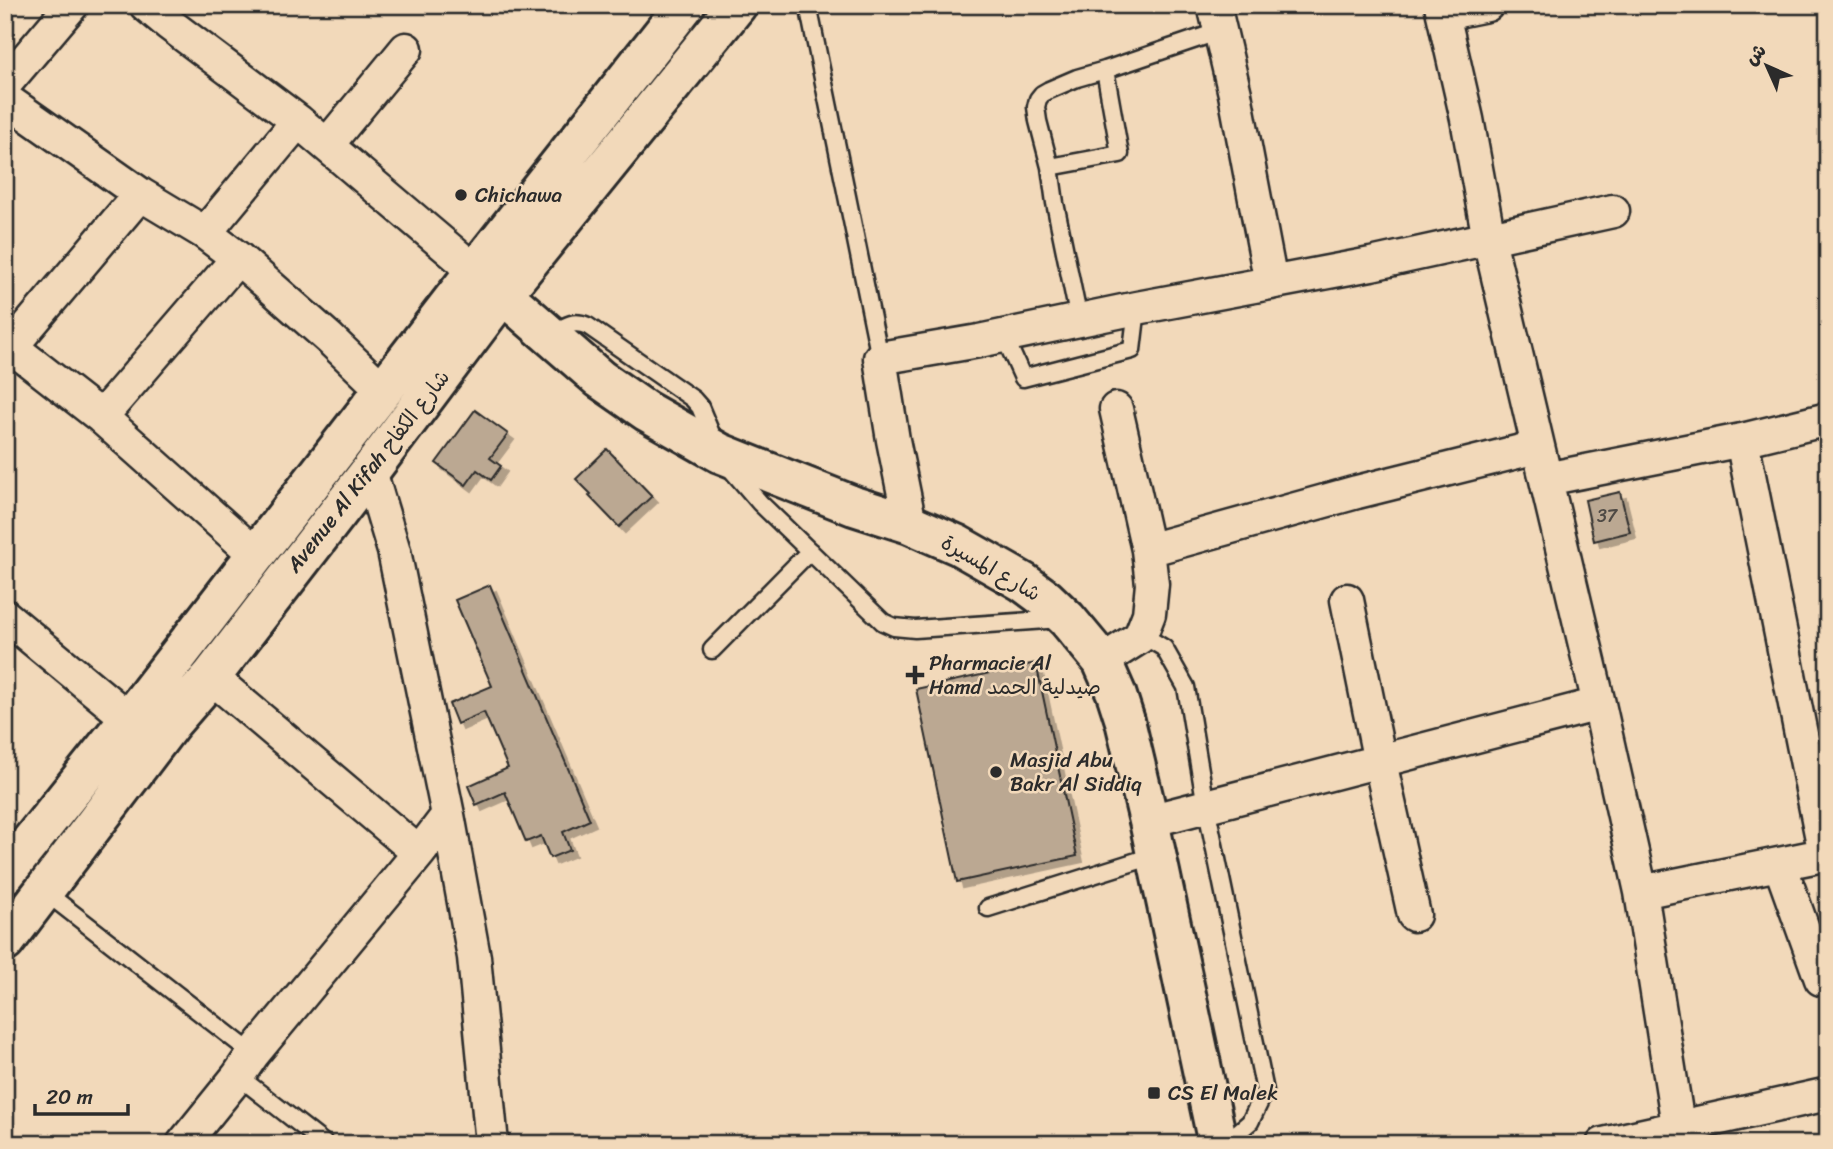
<svg xmlns="http://www.w3.org/2000/svg" width="1833" height="1149" viewBox="0 0 1833 1149" font-family="Sriracha,'Playpen Sans Arabic',sans-serif">
<style>
.building{fill:#bba892;stroke:#2b2b2b;stroke-width:2;filter:url(#shadow)}
.lines{fill:none;stroke-linecap:round;stroke-linejoin:round}
.service-casing{stroke:#2b2b2b;stroke-width:21}
.minor-casing{stroke:#2b2b2b;stroke-width:37}
.tertiary-casing{stroke:#2b2b2b;stroke-width:44}
.primary-casing{stroke:#2b2b2b;stroke-width:44}
.service{stroke:#f2d9ba;stroke-width:16}
.minor{stroke:#f2d9ba;stroke-width:32}
.tertiary{stroke:#f2d9ba;stroke-width:38}
.primary{stroke:#f2d9ba;stroke-width:38}
.poi-dot{fill:#2b2b2b;stroke:#f2d9ba;stroke-width:2.5}
.labels{text-anchor:middle;stroke-width:5;stroke-linejoin:round;paint-order:stroke}
.number-label{font-size:18px;fill:#4f4a45}
.poi-label{font-size:21px;fill:#2b2b2b;stroke:#f2d9ba;text-anchor:start}
.street-label{font-size:21px;fill:#2b2b2b;stroke:#f2d9ba}
</style>
<defs>
<filter id="shadow"><feDropShadow dx="6" dy="6" stdDeviation="0" flood-color="#0004"/></filter>
</defs>
<rect width="100%" height="100%" fill="#f2d9ba"/>
<filter id="ink" filterUnits="userSpaceOnUse"><feTurbulence type="fractalNoise" baseFrequency=".0143" numOctaves="2"/><feDisplacementMap in="SourceGraphic" scale="14" xChannelSelector="R" yChannelSelector="G"/><feConvolveMatrix kernelMatrix="1 2 1 2 8 2 1 2 1" color-interpolation-filters="sRGB"/></filter>
<g filter="url(#ink)">
<!-- building -->
<path class="building" d="M475 410 508 434 490 458 501 466 491 480 477 470 466 485 436 463Z
M607 449 652 496 619 527 589 496 591 494 576 479Z
M1620 492 1630 532 1594 541 1585 500Z
M490 585 590 820 563 832 570 850 550 858 541 836 526 842 505 792 476 805 468 786 508 768 484 712 457 724 449 704 492 686 455 600Z
M1036 663 1077 856 957 882 916 689Z"/>
<g class="lines">
<!-- service casing -->
<g class="service-casing">
<path id="service" d="M808 5 880 358
M1050 167 1120 154 1105 70
M1079 320 1055 203 1050 167 1038 121 1036 107 1038 99 1042 94 1049 90 1077 78 1105 70 1220 31
M551 335C564 327 572 319 588 326L693 399 700 407 715 443
M1004 336 1023 378 1132 350 1137 308
M730 468 760 503 883 622 894 627 915 629 1061 619
M1140 637 1154 642 1164 648 1186 687 1206 806 1265 1091 1250 1122 1224 1144
M712 650 810 551
M44 891 253 1054
M988 908 1156 855
M238 1076 325 1144"/>
</g>
<!-- minor casing -->
<g class="minor-casing">
<path id="minor" d="M146 5 169 24 298 121 475 271
M1214 5 1235 94 1271 283
M1441 5 1467 119 1489 239 1599 704 1641 892 1681 1144
M1443 14 1487 5
M5 84 72 5
M5 99 140 194 205 233 238 258 330 339 384 391
M327 145 406 49
M205 233 298 121
M5 342 101 417 255 554
M11 347 140 194
M101 417 238 258
M1742 440 1825 854
M370 471 394 551 448 815 474 957 492 1144
M1546 479 1742 440 1828 419
M910 524 893 440 880 358 979 341 1137 308 1371 264 1613 211
M1148 550 1357 492 1537 447
M1347 600 1380 762 1414 915
M5 616 129 719
M1102 661 1140 637 1149 614 1152 584 1148 550 1116 409
M211 677 419 853
M1149 821 1599 704
M1780 865 1821 979
M1641 892 1828 854
M183 1144 238 1076 253 1054 419 853 448 815
M1603 1144 1828 1094"/>
</g>
<!-- tertiary casing -->
<g class="tertiary-casing">
<path id="tertiary" d="M477 272 600 379 646 411 720 453 854 506 910 524 958 545 1023 582 1046 599 1067 619 1102 661 1116 693 1125 721 1149 821 1218 1144"/>
</g>
<!-- primary casing -->
<g class="primary-casing">
<path id="primary" d="M5 874 143 701 475 271 685 5
M5 942 172 722 211 677 370 471 502 295 737 5"/>
</g>
<!-- service -->
<use href="#service" class="service"/>
<!-- minor -->
<use href="#minor" class="minor"/>
<!-- tertiary -->
<use href="#tertiary" class="tertiary"/>
<!-- primary -->
<use href="#primary" class="primary"/>
</g>
</g>
<!-- markers -->
<g class="poi-dot">
<circle cx="461" cy="195" r="7"/>
<path d="M911.5 664.5h7v7h7v7h-7v7h-7v-7h-7v-7h7z"/>
<circle cx="996" cy="772" r="7"/>
<rect x="1147" y="1086" width="14" height="14" rx="3.5"/>
</g>
<g class="labels">
<!-- number labels -->
<g class="number-label">
<text x="1607" y="522">37</text>
</g>
<!-- poi labels -->
<g class="poi-label">
<text x="475" y="202">Chichawa</text>
<text x="929" y="670">Pharmacie Al<tspan x="929" dy="24">Hamd صيدلية الحمد</tspan></text>
<text x="1010" y="767">Masjid Abu<tspan x="1010" dy="24">Bakr Al Siddiq</tspan></text>
<text x="1168" y="1100">CS El Malek</text>
</g>
<!-- street labels -->
<g class="street-label">
<text transform="translate(368 471) rotate(-52)" y="7">Avenue Al Kifah شارع الكفاح</text>
<text transform="translate(991 568) rotate(30)" y="7">شارع المسيرة</text>
</g>
</g>
<!-- margin -->
<rect width="1833" height="1149" fill="none" stroke="#f2d9ba" stroke-width="28"/>
<rect x="14" y="14" width="1805" height="1121" fill="none" stroke="#2b2b2b" stroke-width="2.5" filter="url(#ink)"/>
<!-- north arrow -->
<g transform="translate(1767 66) rotate(315)" stroke="#f2d9ba" stroke-width="5" paint-order="stroke">
<path d="M0-5L12 26L0 18L-12 26Z" fill="#2b2b2b"/>
<text y="-10" font-size="19" font-weight="bold" text-anchor="middle" fill="#2b2b2b">ش</text>
</g>
<!-- scale -->
<path d="M35 1104v10h93v-10" fill="none" stroke="#2b2b2b" stroke-width="3.5"/>
<text x="46" y="1104" font-size="21" fill="#2b2b2b" stroke="#f2d9ba" stroke-width="5" paint-order="stroke">20 m</text>
</svg>
